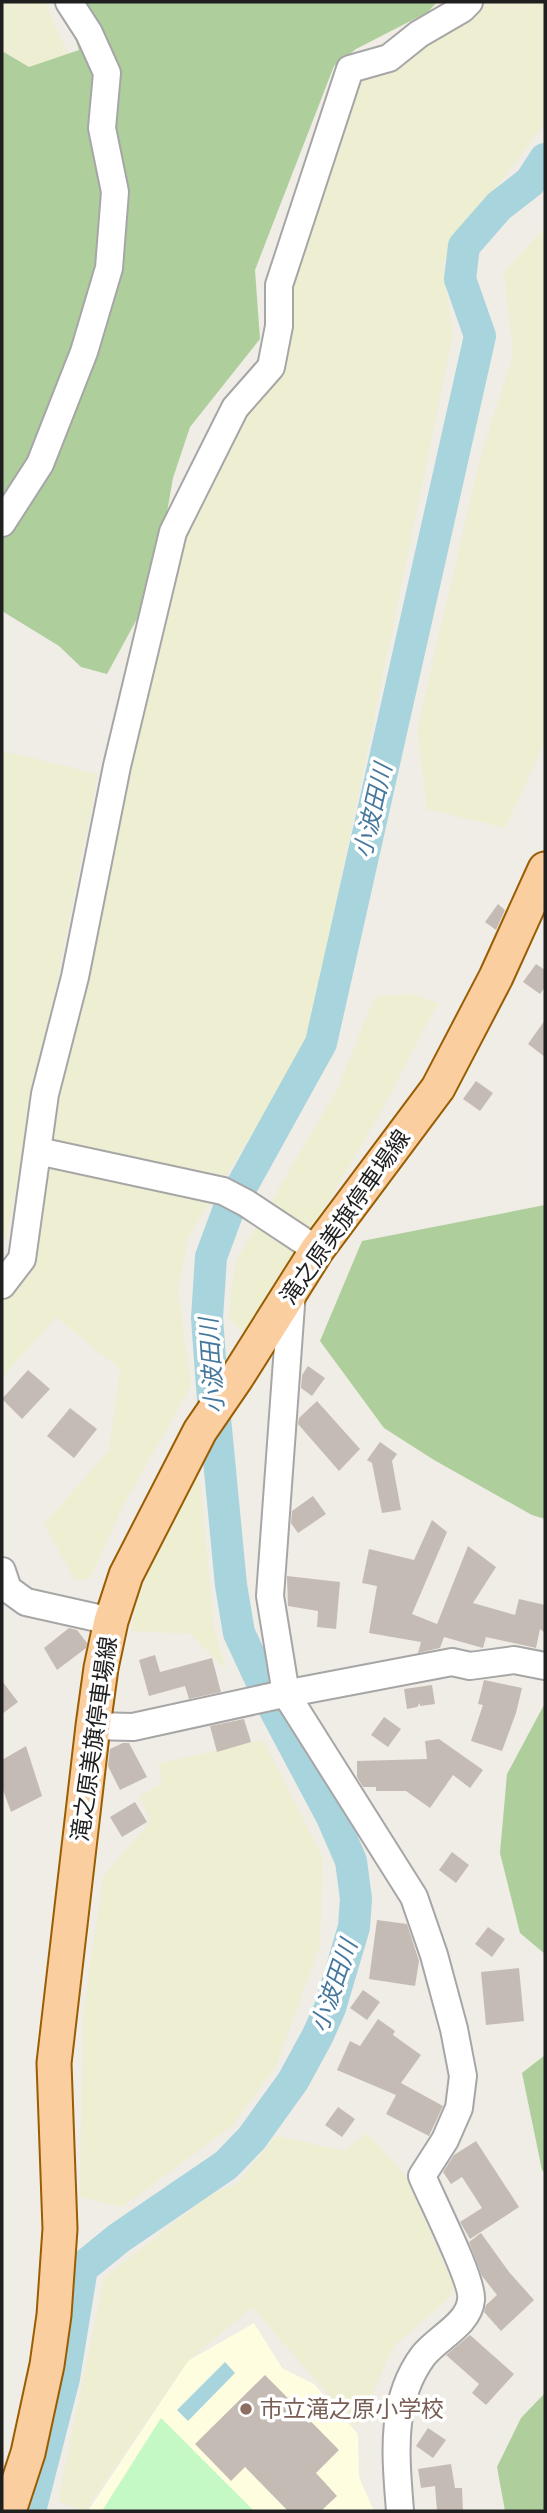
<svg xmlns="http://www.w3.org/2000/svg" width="547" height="2513" viewBox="0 0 547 2513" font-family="'Open Sans','Noto Sans JP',sans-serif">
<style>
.education{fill:#fffde0}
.farmland{fill:#eeeed2}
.forest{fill:#aecf9b}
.park{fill:#c4f9c5}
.water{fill:#a7d4dd}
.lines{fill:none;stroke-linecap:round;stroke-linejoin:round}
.river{stroke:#a7d4dd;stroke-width:32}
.building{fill:#c5bbb5}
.minor-casing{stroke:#a6a6a6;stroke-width:30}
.major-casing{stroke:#995d02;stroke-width:37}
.minor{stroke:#fff;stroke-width:26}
.major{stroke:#fbcea0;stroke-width:33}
.education-dot{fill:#8d6e63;stroke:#fff;stroke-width:2.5}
.labels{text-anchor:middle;stroke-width:7;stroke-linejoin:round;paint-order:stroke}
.street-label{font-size:23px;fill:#1f1f1f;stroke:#fff}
.education-label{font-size:23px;fill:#785e54;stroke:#fff;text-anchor:start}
.water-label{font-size:24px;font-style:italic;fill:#46789e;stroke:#fff}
</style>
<rect width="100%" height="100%" fill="#f0ece6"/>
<!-- education -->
<path class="education" d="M254 2323 282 2368 314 2384 358 2434 359 2477 374 2511H88L188 2361Z"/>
<!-- farmland -->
<path class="farmland" d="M2 2H45L68 54 29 67 2 51Z
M479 2H545V123L498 185 460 230 443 264 453 335 306 1048 188 1237 178 1291 191 1386 123 1506 90 1579 75 1580 44 1524 109 1451 120 1369 56 1317 2 1378V1300L31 1274 59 1075 184 535 236 406 292 340 290 288 361 77 390 74 427 41Z
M545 228V742L505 828 427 809 417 729 481 455 513 356 504 271Z
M3 751 98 774 6 1240 2 1234Z
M412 994 438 1003 377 1119 248 1337 228 1318 236 1261 339 1086 375 996Z
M193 1477 200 1479 214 1628 226 1670 191 1634 131 1631 143 1574Z
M263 1740 323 1858 320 1946 276 2066 232 2126 122 2207 80 2197 83 2014 103 1877 147 1825 149 1820 140 1796 162 1783 158 1764Z
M367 2133 405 2175 454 2287 449 2298 394 2346 357 2427 252 2307 187 2362 85 2511 58 2501 104 2278 211 2194 237 2184 276 2136 345 2151Z"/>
<!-- forest -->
<path class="forest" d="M63 2H437L428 12 356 49 334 66 255 270 260 339 190 427 173 478 159 558 144 606 107 674 81 667 59 646 2 611V51L29 67 79 50Z
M545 1205V1519L532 1515 434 1460 384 1428 320 1341 362 1241Z
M545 1703V1954L520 1933 500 1853 507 1774Z
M545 2055V2173L542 2170 522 2073Z
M545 2393V2511H505L497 2467 521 2418Z"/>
<!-- park -->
<path class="park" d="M161 2418 254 2511H102Z"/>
<!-- water -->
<path class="water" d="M225 2362 235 2373 188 2421 177 2410Z"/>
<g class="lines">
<!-- river -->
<path class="river" d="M30 2511 64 2378 82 2268 119 2238 226 2165 252 2138 293 2081 318 2035 330 2008 354 1927 356 1899 351 1861 332 1817 273 1706 239 1633 231 1585 212 1387 207 1318 211 1257 228 1211 321 1043 480 336 460 279 464 246 499 206 530 182 545 159"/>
</g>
<!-- building -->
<path class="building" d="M498 904 505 910 496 930 485 922Z
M536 964 545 970V987L540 994 523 982Z
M545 1020V1057L528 1044Z
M476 1081 493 1093 480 1111 463 1099Z
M308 1366 325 1378 312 1396 301 1388 302 1375Z
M28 1370 50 1389 22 1419 2 1399Z
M317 1401 360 1449 339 1471 298 1424 299 1418Z
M70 1408 97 1429 74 1458 47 1436Z
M380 1442 397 1454 392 1461 401 1510 382 1513 372 1463 367 1460Z
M313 1496 326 1514 298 1533 291 1523 292 1511Z
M432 1520 447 1532 412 1614 437 1624 468 1546 496 1567 473 1603 515 1615 519 1599 545 1605V1633L540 1629 536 1648 486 1637 483 1648 444 1637 440 1648 418 1653 421 1642 369 1633 377 1586 362 1583 369 1549 414 1560Z
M287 1576 340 1582 336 1629 317 1627 318 1611 288 1606Z
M69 1628 77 1630 87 1643 86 1648 57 1670 44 1648Z
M155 1655 160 1672 212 1658 221 1692 189 1699 185 1686 149 1696 139 1660Z
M484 1680 522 1688 516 1713 502 1751 471 1741 483 1705 478 1704Z
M2 1681 18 1702 2 1714Z
M432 1685 435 1704 420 1706V1703L417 1707 407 1709 404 1689Z
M384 1717 401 1729 388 1747 371 1735Z
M244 1719 251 1742 217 1752 210 1726Z
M439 1739 483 1770 470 1788 453 1775 430 1808 406 1791H376V1787H363L357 1777V1761L427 1759 425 1741Z
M123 1743H129L147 1777 120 1790 108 1766 110 1749Z
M26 1746 42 1796 11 1812 2 1787V1760Z
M135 1802 147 1822 122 1837 110 1817Z
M452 1852 469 1865 456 1883 439 1870Z
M377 1920 407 1924 419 1961 415 1986 369 1979Z
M488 1927 505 1939 492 1957 475 1944Z
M519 1968 524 2021 486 2025 481 1972Z
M363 1990 380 2002 367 2020 350 2008Z
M378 2019 395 2031 393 2035 421 2055 401 2083 443 2106 429 2136 386 2114 396 2095 337 2070 350 2041 360 2046Z
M338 2107 355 2119 342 2137 325 2125Z
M476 2141 519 2207 470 2239 460 2222 482 2208 462 2177 451 2184 443 2172 454 2155Z
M481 2233 509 2272 534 2300 501 2331 484 2312 486 2305 497 2295 482 2276 469 2242Z
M470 2335 514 2374 486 2405 472 2393 479 2384 446 2355Z
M265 2375 339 2450 316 2473 337 2496 321 2511H288L245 2467 231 2481 195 2444Z
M428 2428 446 2440 433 2458 416 2446Z
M451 2464 455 2488H462L463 2511H437L435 2486 421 2488 418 2469Z"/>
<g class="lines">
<!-- minor casing -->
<g class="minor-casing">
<path id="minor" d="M2 523 40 464 84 352 109 268 115 192 102 128 107 73 89 33 69 2
M38 1151 223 1191 246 1203 317 1250
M2 1285 22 1259 45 1094 75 977 117 766 173 532 235 408 271 367 279 326V285L350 69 389 58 419 34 462 9 469 2
M292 1291 270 1596 286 1694 414 1897 434 1955 454 2029 463 2076 459 2108 445 2140 422 2176C431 2198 474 2282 471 2300 469 2324 437 2338 423 2356 389 2402 396 2458 400 2511
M2 1571 8 1589 26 1602 111 1621
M93 1726 133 1727 279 1695 452 1662 470 1666 514 1660 545 1666"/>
</g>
<!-- major casing -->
<g class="major-casing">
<path id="major" d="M9 2511 28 2453 47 2365 54 2315 60 2229 54 2063 93 1726 101 1668 111 1621 126 1575 200 1431 237 1377 317 1250 438 1088 496 977 545 869"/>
</g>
<!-- minor -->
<use href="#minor" class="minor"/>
<!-- major -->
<use href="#major" class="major"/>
</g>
<!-- markers -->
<circle class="education-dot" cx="246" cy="2409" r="7"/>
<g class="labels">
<!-- street labels -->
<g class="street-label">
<text transform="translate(345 1217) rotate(-55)" y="8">滝之原美旗停車場線</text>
<text transform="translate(94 1739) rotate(-82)" y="8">滝之原美旗停車場線</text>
</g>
<!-- education labels -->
<g class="education-label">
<text x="260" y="2417">市立滝之原小学校</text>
</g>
<!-- water labels -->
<g class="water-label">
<text transform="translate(373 811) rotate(-77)" y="8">小波田川</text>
<text transform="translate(212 1366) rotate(-94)" y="8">小波田川</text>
<text transform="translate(334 1986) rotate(-71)" y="8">小波田川</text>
</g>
</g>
<!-- border -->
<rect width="547" height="2513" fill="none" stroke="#1f1f1f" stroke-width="7"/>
</svg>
